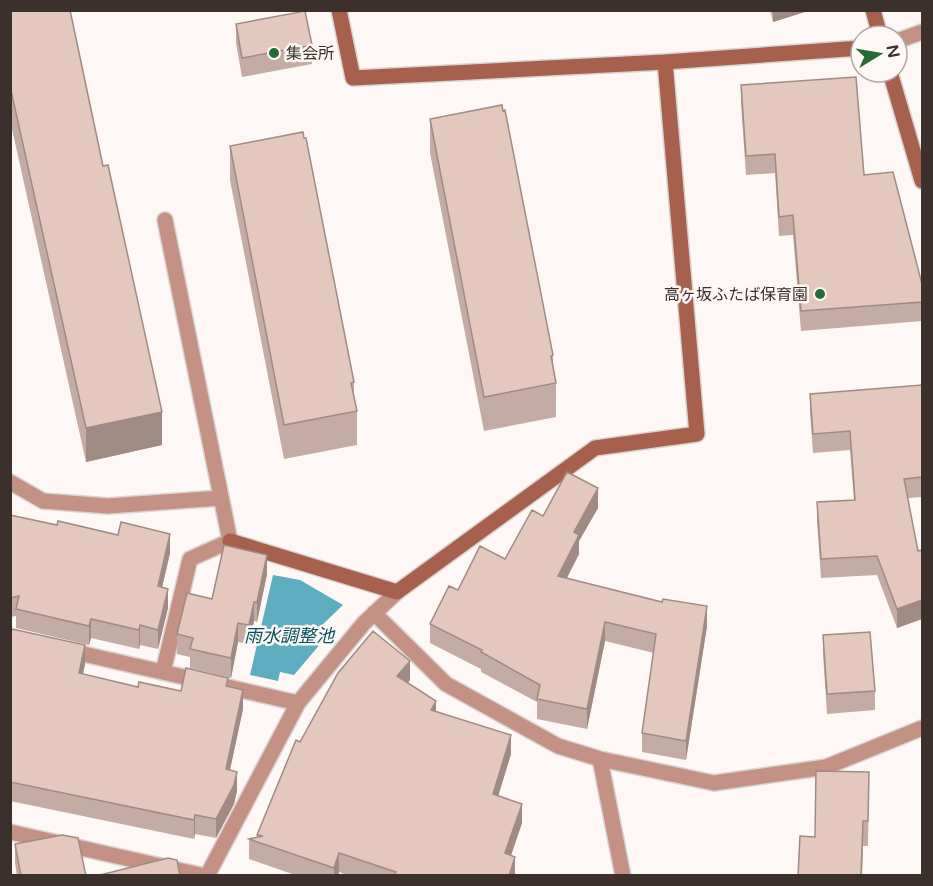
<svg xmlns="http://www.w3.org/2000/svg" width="933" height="886" viewBox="0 0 933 886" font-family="'Varela Round','Noto Sans JP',sans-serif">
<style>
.water{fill:#5eadc1}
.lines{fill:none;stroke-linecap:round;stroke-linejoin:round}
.street-casing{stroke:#dad4d1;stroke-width:18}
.secondary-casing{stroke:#dad4d1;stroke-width:18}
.street{stroke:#c49284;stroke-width:15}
.secondary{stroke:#a6604b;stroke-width:15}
.wall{fill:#c4aba3}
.shaded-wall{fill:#a08b84}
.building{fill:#e4c7bd;stroke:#a08b84;stroke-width:1.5}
.poi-dot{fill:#266a36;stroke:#fdf8f5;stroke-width:2}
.labels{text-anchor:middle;stroke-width:5;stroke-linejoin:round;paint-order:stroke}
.poi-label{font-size:16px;fill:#3b302b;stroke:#fdf8f5;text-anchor:start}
.water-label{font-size:18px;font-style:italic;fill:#08505e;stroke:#fdf8f5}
</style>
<rect width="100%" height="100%" fill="#fdf8f5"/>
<!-- water -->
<path class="water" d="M273 575 300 580 343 605 318 629 327 636 294 675 280 672 278 681 250 675Z"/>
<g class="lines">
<!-- street casing -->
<g class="street-casing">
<path id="street" d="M897 41 922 32
M10 482 43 501 108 506 221 498
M374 613 446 684 558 746 600 759 714 783 826 767 922 728
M66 650 298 703
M163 672 190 559 230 541 165 220
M600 759 623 876
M10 832 205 876
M207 876 298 703 364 623 397 592"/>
</g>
<!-- secondary casing -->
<g class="secondary-casing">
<path id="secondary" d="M339 10 353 78 665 62 861 48
M873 10 880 36
M890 72 922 181
M230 541 397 592 595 448 697 434 665 62"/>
</g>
<!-- street -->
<use href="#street" class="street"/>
<!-- secondary -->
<use href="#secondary" class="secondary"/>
</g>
<!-- wall -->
<path class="wall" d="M10 10 162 445 86 462 10 120Z
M770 10H811L773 22Z
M236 24 312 45V64L242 77 236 43Z
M921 44H922V70L921 64Z
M741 85 864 175 922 284V321L801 331 793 235 779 236 775 173 746 175 741 104Z
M430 119 553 355V365L556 383V417L484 431 430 153Z
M230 146 354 382V395L357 411V445L284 459 230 180Z
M922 385V497L908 498 918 551 922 550V619L897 628 877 575 821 578 817 521V502L854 500 850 450 813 453 810 413V394Z
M598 508 579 541V554L567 578 662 602 707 626 686 760 642 752V733L654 653 605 641 587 729 537 719V702L481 672V669L430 643V624L458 590 505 559 543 516Z
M10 515 170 553 162 587 168 608 158 649 140 645 139 649 91 638 89 645 16 628V616L10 617Z
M267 574 257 622 254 621 249 644 238 642 231 678 190 668V657L177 654V634L212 599Z
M10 635 85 664 83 674 138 687 181 691 228 686 243 709 230 770 237 791 234 804 216 838 195 834 194 839 10 801Z
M823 635 875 691V710L827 714 823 654Z
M410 680 408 683 436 711 511 754 498 796 522 823 511 855 515 876H349L339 872 338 876H298L249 859V839L257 838V835L300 742Z
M869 772 868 846H863L815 837Z
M15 844 86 876H17L15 863Z"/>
<!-- shaded-wall -->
<path class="shaded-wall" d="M773 10H811L773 22Z
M162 412V445L86 462V428Z
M598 488V508L579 541V554L558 595V576L574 532Z
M170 534V553L158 605V586Z
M267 555V574L257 622V602Z
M168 589V608L158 649V630Z
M922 600V619L897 628V609Z
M254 602V621L249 644V625Z
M707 606V626L686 760V741Z
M91 619V638L89 645V626Z
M605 622V641L587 729V709Z
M238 623V642L231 678V658Z
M140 625V645L139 649V630Z
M85 645V664L79 692V673Z
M410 661V680L397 695V676Z
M243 690V709L226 788V769Z
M436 701V720L431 710Z
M511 735V754L493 813V794Z
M237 772V791L234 804 216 838V819Z
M522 804V823L505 873V853Z
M195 815V834L194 839V820Z
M863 821V846L862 876H861Z
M339 853V872L338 876H334V868Z
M515 857V876H509Z"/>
<!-- building -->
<path class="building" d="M10 10H70L103 166 108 165 162 412 86 428 10 86Z
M305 11 312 45 242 58 236 24Z
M856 77 864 175 893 172 922 284V302L801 311 793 215 779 217 775 154 746 156 741 85Z
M502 105 503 111 505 110 553 355 551 356 556 383 484 397 430 119Z
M303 132 304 138H306L354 382 351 383 357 411 284 425 230 146Z
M922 385V477L904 479 918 551 922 550V600L897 609 877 556 821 559 817 502 855 500 850 431 813 434 810 394Z
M567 472 598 488 574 532 579 535 558 576 662 602 663 599 707 606 686 741 642 733 656 634 605 622 587 709 537 699 540 685 481 652 482 650 430 624 449 586 458 590 480 546 505 559 532 510 543 516Z
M10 515 57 525 58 521 118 535 121 522 170 534 158 586 168 589 158 630 140 625 139 630 91 619 89 626 16 609 19 596 10 598Z
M224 545 267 555 257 602H254L249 625 238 623 231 658 190 649 193 638 177 634 187 593 212 599Z
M12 629 85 645 79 673 138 687 139 682 181 691 186 668 228 678 226 686 243 690 226 769 237 772 234 785 216 819 195 815 194 820 10 782V635Z
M373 631 410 661 397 676 436 701 431 710 511 735 493 794 522 804 505 853 515 857 509 876H394L396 872 339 853 334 868 249 839 263 836 257 835 296 740 300 742 338 673Z
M870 632 875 691 827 694 823 635Z
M816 771 869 772 868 821H863L861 876H798L800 836 815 837Z
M62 835 78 838 86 876H21L15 844Z
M168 858 177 860 180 876H96Z"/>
<!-- markers -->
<g class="poi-dot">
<circle cx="274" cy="53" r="6"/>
<circle cx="820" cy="294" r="6"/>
</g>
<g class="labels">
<!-- poi labels -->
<g class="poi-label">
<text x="286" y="59">集会所</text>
<text x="808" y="300" text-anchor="end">高ヶ坂ふたば保育園</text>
</g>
<!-- water labels -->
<g class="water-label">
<text x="289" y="642">雨水調整池</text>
</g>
</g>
<!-- border -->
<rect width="933" height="886" fill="none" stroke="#3b302b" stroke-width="24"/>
<!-- north arrow -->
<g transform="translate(879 54) rotate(79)"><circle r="28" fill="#fdf8f5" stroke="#afa8a4" stroke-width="1.5"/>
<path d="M0-4.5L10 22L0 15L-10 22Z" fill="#266a36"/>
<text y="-9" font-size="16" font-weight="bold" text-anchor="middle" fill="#3b302b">N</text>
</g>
</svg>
